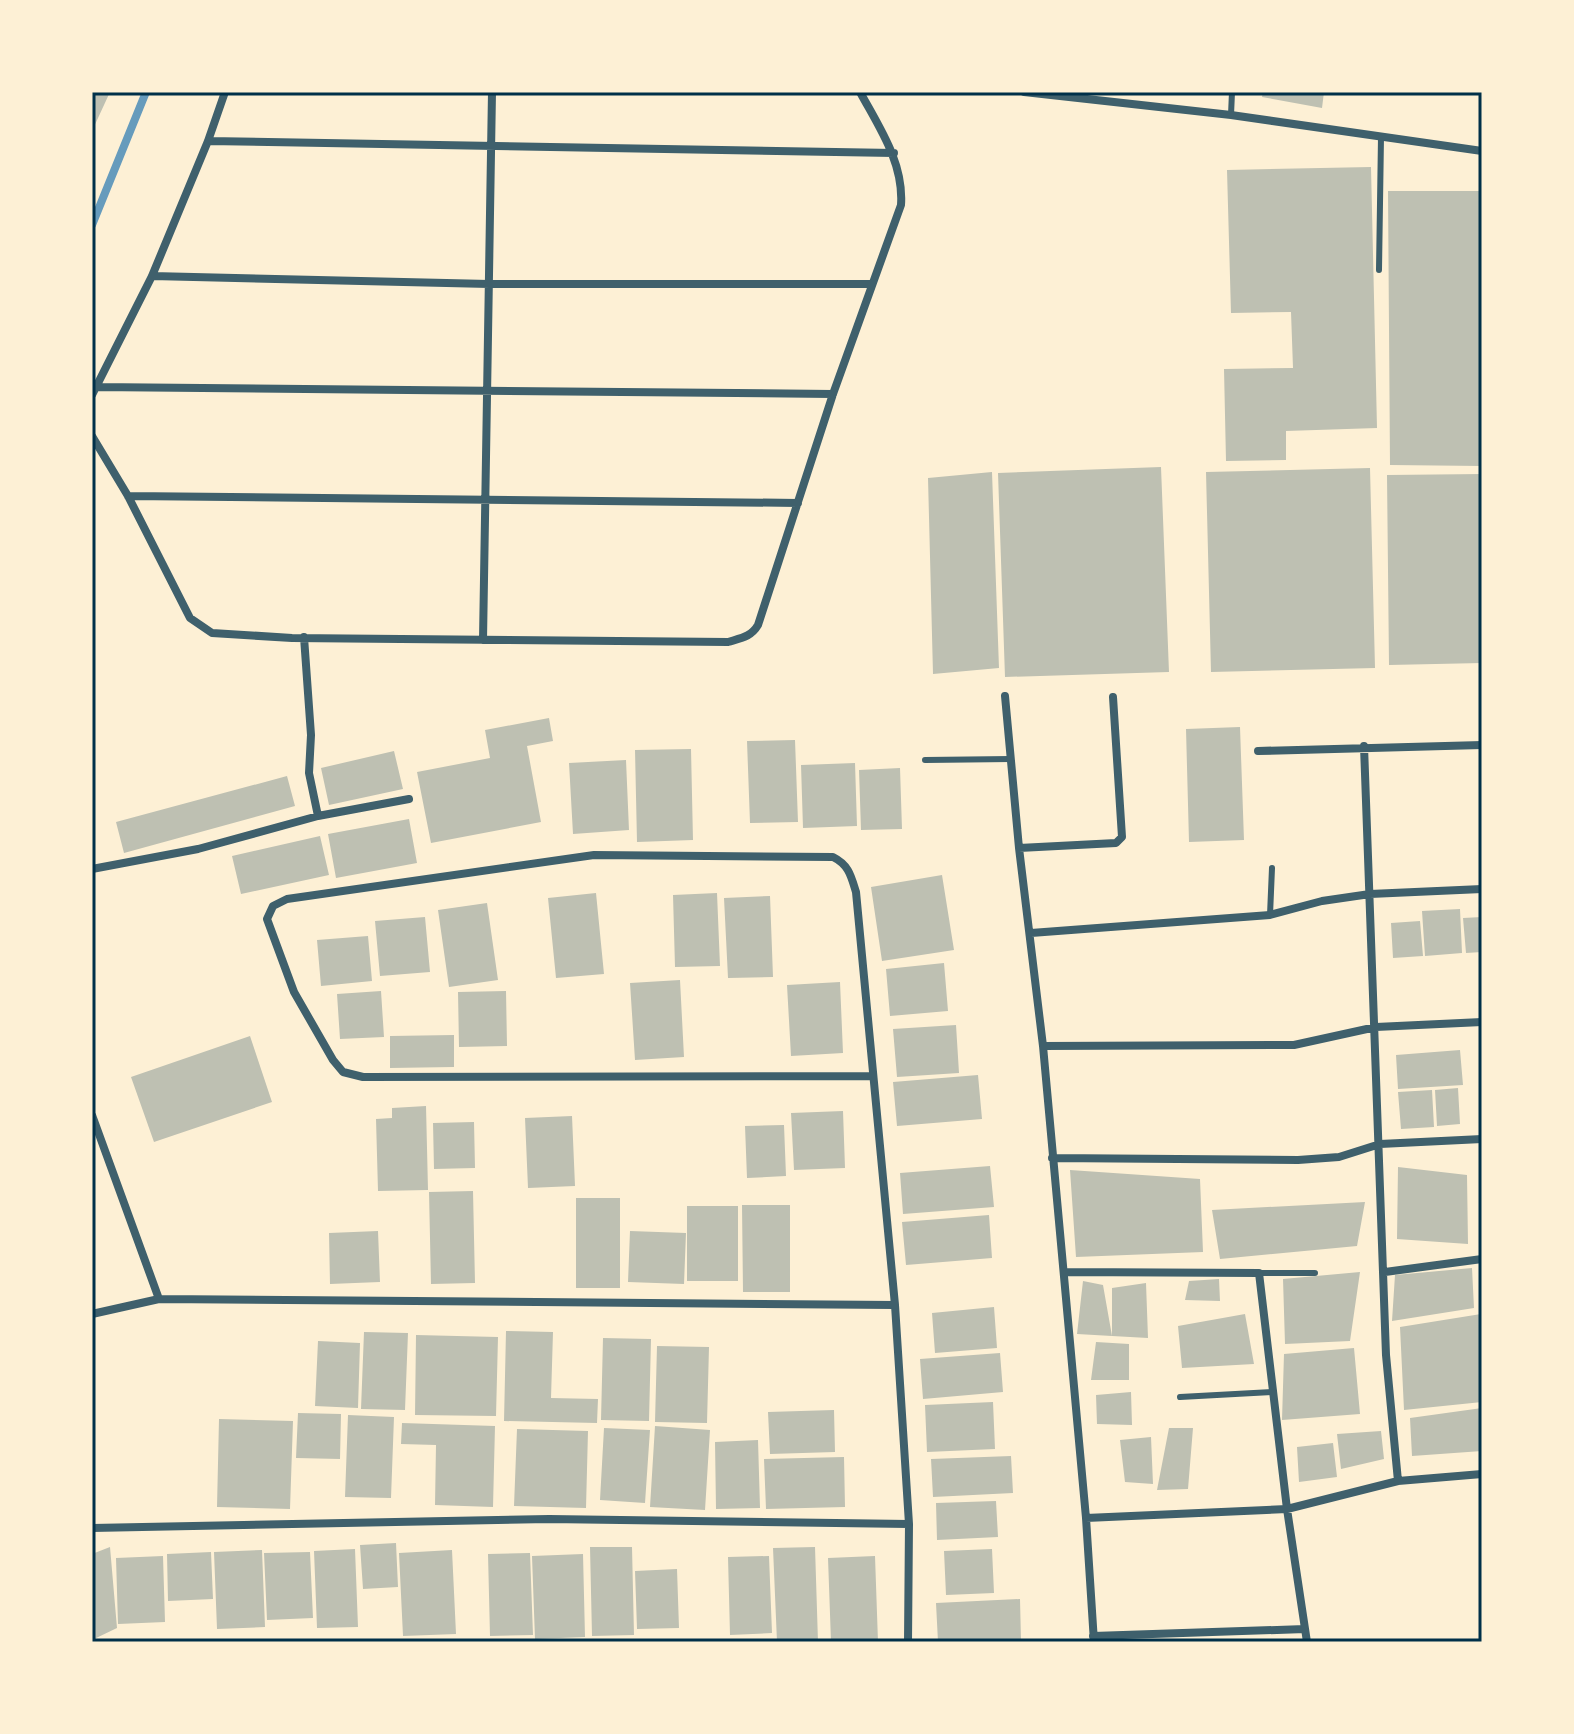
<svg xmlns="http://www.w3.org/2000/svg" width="1574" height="1734" viewBox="0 0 1574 1734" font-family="'Public Sans',sans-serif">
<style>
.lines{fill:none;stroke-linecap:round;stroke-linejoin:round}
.stream{stroke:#669bbc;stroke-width:8}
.building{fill:#bec0b2}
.service{stroke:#3f606c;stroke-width:6}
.minor{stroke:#3f606c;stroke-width:8}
.neatline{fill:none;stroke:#003049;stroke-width:3}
</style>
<rect width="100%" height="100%" fill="#fdf0d5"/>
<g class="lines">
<!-- stream -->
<path class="stream" d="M92 225 146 92"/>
</g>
<!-- building -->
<path class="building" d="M92 92H110L92 131Z
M1263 92H1324L1322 108 1262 97Z
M1371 167 1377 428 1286 431V460L1226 461 1224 369 1293 368 1291 312 1231 313 1227 170Z
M1388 191H1482V466L1390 465Z
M1161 467 1169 672 1005 677 998 473Z
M1370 468 1375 668 1211 672 1206 472Z
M992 472 999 668 933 674 928 478Z
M1482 474V663L1389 665 1387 475Z
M549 718 553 741 527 746 541 822 431 843 417 772 490 758 485 730Z
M1240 727 1244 840 1189 842 1186 729Z
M795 740 798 822 750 823 747 741Z
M691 749 693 840 637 842 635 750Z
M394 751 403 789 329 805 321 768Z
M626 760 629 830 573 834 569 763Z
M855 763 857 826 803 828 801 765Z
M900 768 902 829 861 830 859 770Z
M287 776 295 806 124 853 116 822Z
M409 819 417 863 336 878 328 834Z
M320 836 329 875 241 894 232 856Z
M942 875 954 950 882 961 871 887Z
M596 893 604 974 556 978 548 898Z
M717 893 720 966 675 967 673 895Z
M770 896 773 977 728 978 724 898Z
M487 903 498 980 449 987 438 910Z
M1460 909 1462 953 1425 956 1422 911Z
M425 917 430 972 380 976 375 921Z
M1482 917V952L1466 953 1463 918Z
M1420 921 1423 956 1393 958 1391 923Z
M368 936 372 981 321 986 317 940Z
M944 963 948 1011 890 1016 886 969Z
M680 980 684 1057 635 1060 630 983Z
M840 982 843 1053 791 1056 787 985Z
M381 991 384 1037 340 1039 337 994Z
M506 991 507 1046 459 1047 458 992Z
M956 1025 959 1073 897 1077 893 1029Z
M454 1035V1067L390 1068V1036Z
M250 1036 272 1102 154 1142 131 1077Z
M1460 1050 1463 1085 1398 1089 1396 1055Z
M978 1075 982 1119 897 1126 893 1082Z
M1458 1088 1460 1124 1437 1126 1435 1090Z
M1432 1090 1434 1127 1401 1129 1398 1092Z
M426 1106 428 1190 378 1191 376 1119 392 1118V1108Z
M843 1111 845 1168 794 1170 791 1113Z
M572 1116 575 1186 528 1188 525 1118Z
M474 1122 475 1168 434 1169 433 1123Z
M784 1125 786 1176 747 1178 745 1126Z
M990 1166 994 1207 903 1214 900 1173Z
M1398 1167 1467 1175 1468 1244 1397 1239Z
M1070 1170 1200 1179 1203 1252 1076 1257Z
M473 1191 475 1283 431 1284 429 1192Z
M576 1198H620V1288H576Z
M1365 1202 1357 1246 1220 1259 1212 1210Z
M742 1205H790V1292H743Z
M687 1206H738V1281H687Z
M989 1215 992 1258 906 1265 902 1222Z
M378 1231 380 1282 330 1284 329 1233Z
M630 1231 686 1233 684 1284 628 1282Z
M1472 1268 1474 1308 1392 1321 1395 1275Z
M1360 1272 1350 1341 1285 1344 1283 1279Z
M1219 1279 1220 1301 1185 1300 1189 1281Z
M1083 1281 1103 1285 1112 1336 1077 1334Z
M1146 1283 1148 1338 1112 1336V1288Z
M994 1307 997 1348 935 1353 932 1313Z
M1245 1314 1254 1364 1182 1368 1178 1326Z
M1481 1314 1482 1402 1404 1410 1400 1327Z
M506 1331 553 1332 551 1398 598 1399 597 1423 504 1421Z
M364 1332 408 1333 405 1410 361 1409Z
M416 1335 498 1337 496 1416 415 1415Z
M603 1338 651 1339 649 1421 601 1420Z
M318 1341 360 1343 358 1408 315 1406Z
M1096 1342 1129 1344V1380H1091Z
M657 1346 709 1347 707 1423 655 1422Z
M1354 1348 1360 1414 1282 1420 1284 1354Z
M1000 1353 1003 1392 923 1399 920 1359Z
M1131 1392 1132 1425 1097 1424 1096 1395Z
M993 1402 995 1449 927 1452 925 1405Z
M1482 1408V1451L1412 1456 1410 1418Z
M834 1410 835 1452 770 1454 768 1412Z
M298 1413 341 1414 340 1459 296 1458Z
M348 1415 394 1417 391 1498 345 1497Z
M219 1419 293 1421 290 1509 217 1507Z
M402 1423 495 1426 493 1507 435 1505 436 1445 401 1444Z
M655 1426 710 1430 705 1510 650 1507Z
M604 1428 650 1430 645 1503 600 1500Z
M1169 1428H1193L1188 1489 1157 1490Z
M517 1429 588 1431 586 1508 514 1506Z
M1381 1431 1384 1459 1341 1469 1337 1434Z
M1151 1437 1153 1484 1125 1482 1120 1440Z
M758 1440 760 1508 716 1509 715 1442Z
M1333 1443 1337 1477 1299 1482 1297 1447Z
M1011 1456 1013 1493 933 1497 931 1459Z
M844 1457 845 1507 766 1509 764 1459Z
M996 1501 998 1537 937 1540 936 1503Z
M396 1543 398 1587 363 1589 360 1545Z
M110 1547 117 1628 92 1640V1554Z
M590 1547H632L634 1635 592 1636Z
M815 1547 818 1642H777L773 1548Z
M355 1549 358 1627 317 1628 314 1551Z
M992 1549 994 1593 946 1595 944 1551Z
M262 1550 265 1627 217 1629 214 1552Z
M452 1550 456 1634 403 1636 399 1553Z
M211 1552 213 1599 168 1601 167 1554Z
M310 1552 313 1618 267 1620 264 1553Z
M530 1553 533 1635 490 1636 488 1554Z
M583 1554 585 1637 535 1639 532 1556Z
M163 1556 165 1622 118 1624 116 1558Z
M769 1556 772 1633 730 1635 728 1557Z
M875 1556 878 1642H831L828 1558Z
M677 1569 679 1628 637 1629 635 1571Z
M1020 1599 1021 1641 938 1642 936 1603Z"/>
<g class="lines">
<!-- service -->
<path class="service" d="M1231 115 1232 92
M1379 270 1381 137
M925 760 1011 759
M1270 915 1272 868
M1259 1273H1315
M1180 1397 1274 1392"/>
<!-- minor -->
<path class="minor" d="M1024 92 1231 115 1482 151
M208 141 894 153
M152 276 489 284H871
M95 387 833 394
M92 395 152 276 208 141 225 92
M92 436 128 496 190 618 212 633 292 638 728 642C741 638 751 637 758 625L833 394 901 205C904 163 879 127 860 92
M128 496 798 503
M304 637 311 735 309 773 318 816
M483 640 492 92
M1005 696 1019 848 1043 1046 1086 1518 1094 1642
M1364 746 1386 1355 1398 1481
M1258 751 1482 745
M1019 848 1116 843 1122 837 1113 697
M92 869 198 849 318 816 409 799
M1031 933 1270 915 1322 901 1370 894 1482 889
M1043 1046 1294 1045 1376 1027 1482 1022
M872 1076 363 1077 343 1072 333 1060 294 992 267 919 273 906 287 899 594 855 833 857C849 865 851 876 856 892L895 1305 909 1524 908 1642
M92 1115 159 1299
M1052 1158 1298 1160 1339 1157 1380 1144 1482 1139
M1064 1272 1259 1273 1287 1509 1307 1642
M1385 1272 1482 1259
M92 1314 159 1299 895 1305
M1086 1518 1287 1509 1398 1481 1482 1474
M92 1528 549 1519 909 1524
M1093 1636 1305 1629"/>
</g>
<!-- border -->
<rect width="1574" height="1734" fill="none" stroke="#fdf0d5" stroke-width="188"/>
<rect x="94" y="94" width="1386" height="1546" class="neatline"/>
</svg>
